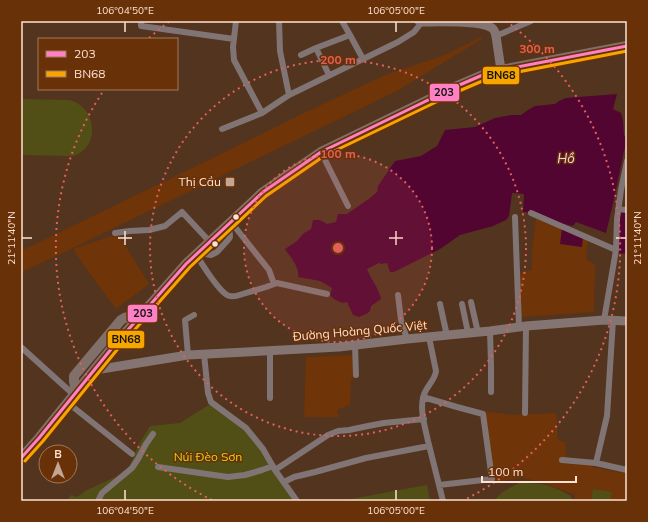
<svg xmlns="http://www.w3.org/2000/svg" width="648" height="522" viewBox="0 0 648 522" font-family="Mulish,sans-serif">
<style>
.built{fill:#6f3407}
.green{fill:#524f16}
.water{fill:#520531}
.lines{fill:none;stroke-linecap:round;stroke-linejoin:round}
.street{stroke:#817475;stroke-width:6}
.secondary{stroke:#847573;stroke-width:9}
.primary{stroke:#816f69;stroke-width:10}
.bus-1-casing{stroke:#693108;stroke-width:6}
.bus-2-casing{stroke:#693108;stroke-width:6}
.bus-1{stroke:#ff80c5;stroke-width:3}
.bus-2{stroke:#f7a600;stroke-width:3}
.ticks{fill:none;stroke:#ffe2d3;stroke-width:1.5}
.ring{fill:none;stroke:#e2605b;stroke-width:2;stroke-dasharray:2 4}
.poi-dot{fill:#c3a594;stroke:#693108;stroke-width:1.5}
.bus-dot{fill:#ffe2d3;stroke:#693108;stroke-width:1.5}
.labels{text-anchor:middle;stroke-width:3;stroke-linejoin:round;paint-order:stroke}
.poi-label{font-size:12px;fill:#ffe2d3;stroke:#693108;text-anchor:end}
.street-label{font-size:12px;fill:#ffe2d3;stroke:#693108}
.park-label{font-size:12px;fill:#d7d819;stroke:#693108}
.water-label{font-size:13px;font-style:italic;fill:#f2d4e1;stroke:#693108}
.centre{fill:#e2605b;stroke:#693108;stroke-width:2}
.ring-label{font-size:12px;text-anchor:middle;font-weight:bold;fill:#e2605b;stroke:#693108;stroke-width:3;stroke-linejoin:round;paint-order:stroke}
.line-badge{stroke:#693108;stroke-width:1.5}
.pale-badge-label{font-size:11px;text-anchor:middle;font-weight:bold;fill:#111}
.neatline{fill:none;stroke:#ffe2d3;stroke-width:1.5}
.ticks-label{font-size:10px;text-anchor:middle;fill:#ffe2d3}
</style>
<rect width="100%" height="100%" fill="#53341e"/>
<!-- built -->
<path class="built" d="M481 37 482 39 397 91 52 258 21 272V251L225 152 306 112 385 75 442 56Z
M536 217 588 238 586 259 595 265 594 312 521 317 517 273 532 270V251Z
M119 235 149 284 116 309 92 277 73 249 108 237Z
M355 355V378L351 379 350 405 337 410 339 417H304L306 357Z
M482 411 513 415 556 413 558 440 565 442 566 457 591 462 592 467 627 474V501H574L575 495 538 481 522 478 494 482Z"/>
<!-- green -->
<path class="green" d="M21 99 69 100C97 106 101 148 73 156L21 155Z
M212 403 241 426 257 444 295 501H67L71 495 77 497 87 490 120 475 130 466 138 446 150 426 180 423Z
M519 483C526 483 533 483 540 484 550 485 562 491 571 496L572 501H494L501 493Z
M427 485 430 501H341L351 499Z
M593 489 612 492 610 501H591Z"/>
<!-- water -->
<path class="water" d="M617 94 613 109 621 113 623 121 624 135 627 139V141L624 151 615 195 606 233 576 222 573 226 564 224 526 212H523L524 194 512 193 509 216 506 220 493 226 460 235 440 249 394 272H390L387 263 381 264 379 263 367 269C371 280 379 288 381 299L371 306C371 314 365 314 359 317L353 315 347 302 342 303 334 299 330 295 332 288 320 281 298 277C300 267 290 257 285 249L297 241 304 233 311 229 313 220H320L327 224 336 222 338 214H347L370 198 377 192 378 186 395 161 421 156 437 146 445 130 475 127 495 118 511 115H521L528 110 535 106 555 104 559 101 566 98Z
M620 212H627V254L618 253Z
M562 228 583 236 582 247 560 244Z"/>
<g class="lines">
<!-- street -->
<path class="street" d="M141 21V26L234 39
M236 21 233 47 234 60 262 113
M279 21 280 51 289 95
M350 35 363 59
M496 36 531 21
M316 48 329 75
M301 55 316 48 350 35 342 21
M222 129 262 113 289 95 398 42 414 32 422 22
M321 152 348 206
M618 209 627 210
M531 213 616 250 604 320
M515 217 519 327
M231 222 269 270 274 284
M115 233 130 231 149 230 165 226 182 212 210 242
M616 250 617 219 621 190 627 161
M198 253 211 255 217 252 228 240 230 237 229 224
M196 255C204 266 216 288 227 295 230 297 233 296 236 296L266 287 277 283 327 294
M398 295 401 320 407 339
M471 302 478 333
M440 304 447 336
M462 304 468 333
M490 331 491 364V392
M429 337 436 371C435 381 425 387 423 398 420 412 425 427 428 441 433 461 438 481 443 501
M355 345 356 375
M21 347 74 395
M270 350V398
M204 354 208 393 211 402 246 428 263 449 275 470 297 501
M188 355 185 320 194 315
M423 397 457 407 483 414 492 479 439 485
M68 403 132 454
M525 413 526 326
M562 460 596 463 627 470
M596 463 607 416 613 320
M158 467 228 477 245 475 262 470 273 466
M275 470 328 435 338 431 349 430 368 426 384 423 424 419
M284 482 294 477 315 472 366 458 429 446
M98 501 102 493 132 468 138 459 146 444 153 434"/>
<!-- secondary -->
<path class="secondary" d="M419 21 422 22C436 22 480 20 492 28 495 30 495 33 496 36L501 70
M95 370 188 355 339 347 407 339 490 331 526 326 604 320 627 321"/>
<!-- primary -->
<path class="primary" d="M76 393 74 381V376L121 320C127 315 134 316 141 316
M21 458 39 438 112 348 186 264 263 192 321 152 457 86 485 74 501 70 627 46"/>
<!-- bus-1 casing -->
<g class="bus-1-casing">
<path id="bus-1" d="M21 458 39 438 112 348 186 264 263 192 321 152 457 86 485 74 501 70 627 46"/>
</g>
<!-- bus-2 casing -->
<g class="bus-2-casing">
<path id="bus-2" d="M25 461 43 441 116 351 190 267 266 196 324 156 459 91 487 79 502 75 627 51"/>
</g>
<!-- bus-1 -->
<use href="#bus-1" class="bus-1"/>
<!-- bus-2 -->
<use href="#bus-2" class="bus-2"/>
</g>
<!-- ticks -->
<path class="ticks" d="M125 22V32M396 22V32M125 231V245M396 231V245M22 238H32M118 238H132M389 238H403M616 238H626M125 490V500M396 490V500"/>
<!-- distance rings -->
<circle cx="338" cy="248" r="94" fill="#e2605b" fill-opacity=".12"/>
<g class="ring">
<circle cx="338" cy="248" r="94"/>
<circle cx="338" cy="248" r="188"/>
<path d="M212 500A282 282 0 0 1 104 90M149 38A282 282 0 0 1 170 21M506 21A282 282 0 0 1 464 500"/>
</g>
<!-- markers -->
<rect class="poi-dot" x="225" y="177" width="10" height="10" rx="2"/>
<g class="bus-dot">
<circle cx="236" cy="217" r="3.5"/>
<circle cx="215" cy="244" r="3.5"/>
</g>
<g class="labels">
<!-- poi labels -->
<g class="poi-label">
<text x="221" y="186">Thị Cầu</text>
</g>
<!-- street labels -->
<g class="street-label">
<text transform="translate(360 331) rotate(-5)" y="4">Đường Hoàng Quốc Việt</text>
</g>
<!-- park labels -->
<g class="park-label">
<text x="208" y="461">Núi Đèo Sơn</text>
</g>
<!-- water labels -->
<g class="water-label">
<text x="566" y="163">Hồ</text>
</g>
</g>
<circle cx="338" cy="248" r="6" class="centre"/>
<g class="ring-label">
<text x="537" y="53">300 m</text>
<text x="338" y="64">200 m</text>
<text x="338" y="158">100 m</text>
</g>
<g class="line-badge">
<rect x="482" y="66" width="38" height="19" rx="4" fill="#f7a600"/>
<rect x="429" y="83" width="31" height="19" rx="4" fill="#ff80c5"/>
<rect x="127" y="304" width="31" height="19" rx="4" fill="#ff80c5"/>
<rect x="107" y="330" width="38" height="19" rx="4" fill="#f7a600"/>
</g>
<g class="pale-badge-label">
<text x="501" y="79">BN68</text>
<text x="444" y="96">203</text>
<text x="143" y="317">203</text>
<text x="126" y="343">BN68</text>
</g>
<!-- border -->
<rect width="648" height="522" fill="none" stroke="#693108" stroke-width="44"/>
<!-- legend -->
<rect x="38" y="38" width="140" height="52" fill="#693108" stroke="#a57859"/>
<rect x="46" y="51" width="20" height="6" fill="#ff80c5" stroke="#a57859"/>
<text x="74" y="58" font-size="12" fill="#ffe2d3">203</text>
<rect x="46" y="71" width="20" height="6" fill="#f7a600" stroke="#a57859"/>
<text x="74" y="78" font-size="12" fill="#ffe2d3">BN68</text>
<!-- north arrow -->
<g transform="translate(58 464)"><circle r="19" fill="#693108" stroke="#a57859"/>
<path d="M0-3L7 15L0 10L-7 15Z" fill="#c3a594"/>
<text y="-6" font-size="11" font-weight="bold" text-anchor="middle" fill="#ffe2d3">B</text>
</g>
<!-- scale -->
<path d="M482 476v6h94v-6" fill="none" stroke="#ffe2d3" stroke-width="2"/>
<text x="488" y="476" font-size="12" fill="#ffe2d3" stroke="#693108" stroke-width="3" paint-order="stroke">100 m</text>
<rect x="22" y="22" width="604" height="478" class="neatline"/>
<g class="ticks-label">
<text x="125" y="14">106°04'50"E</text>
<text x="396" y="14">106°05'00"E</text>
<text transform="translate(11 238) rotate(-90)" y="4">21°11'40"N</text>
<text transform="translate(637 238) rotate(-90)" y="4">21°11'40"N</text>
<text x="125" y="514">106°04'50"E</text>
<text x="396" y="514">106°05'00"E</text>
</g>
</svg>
